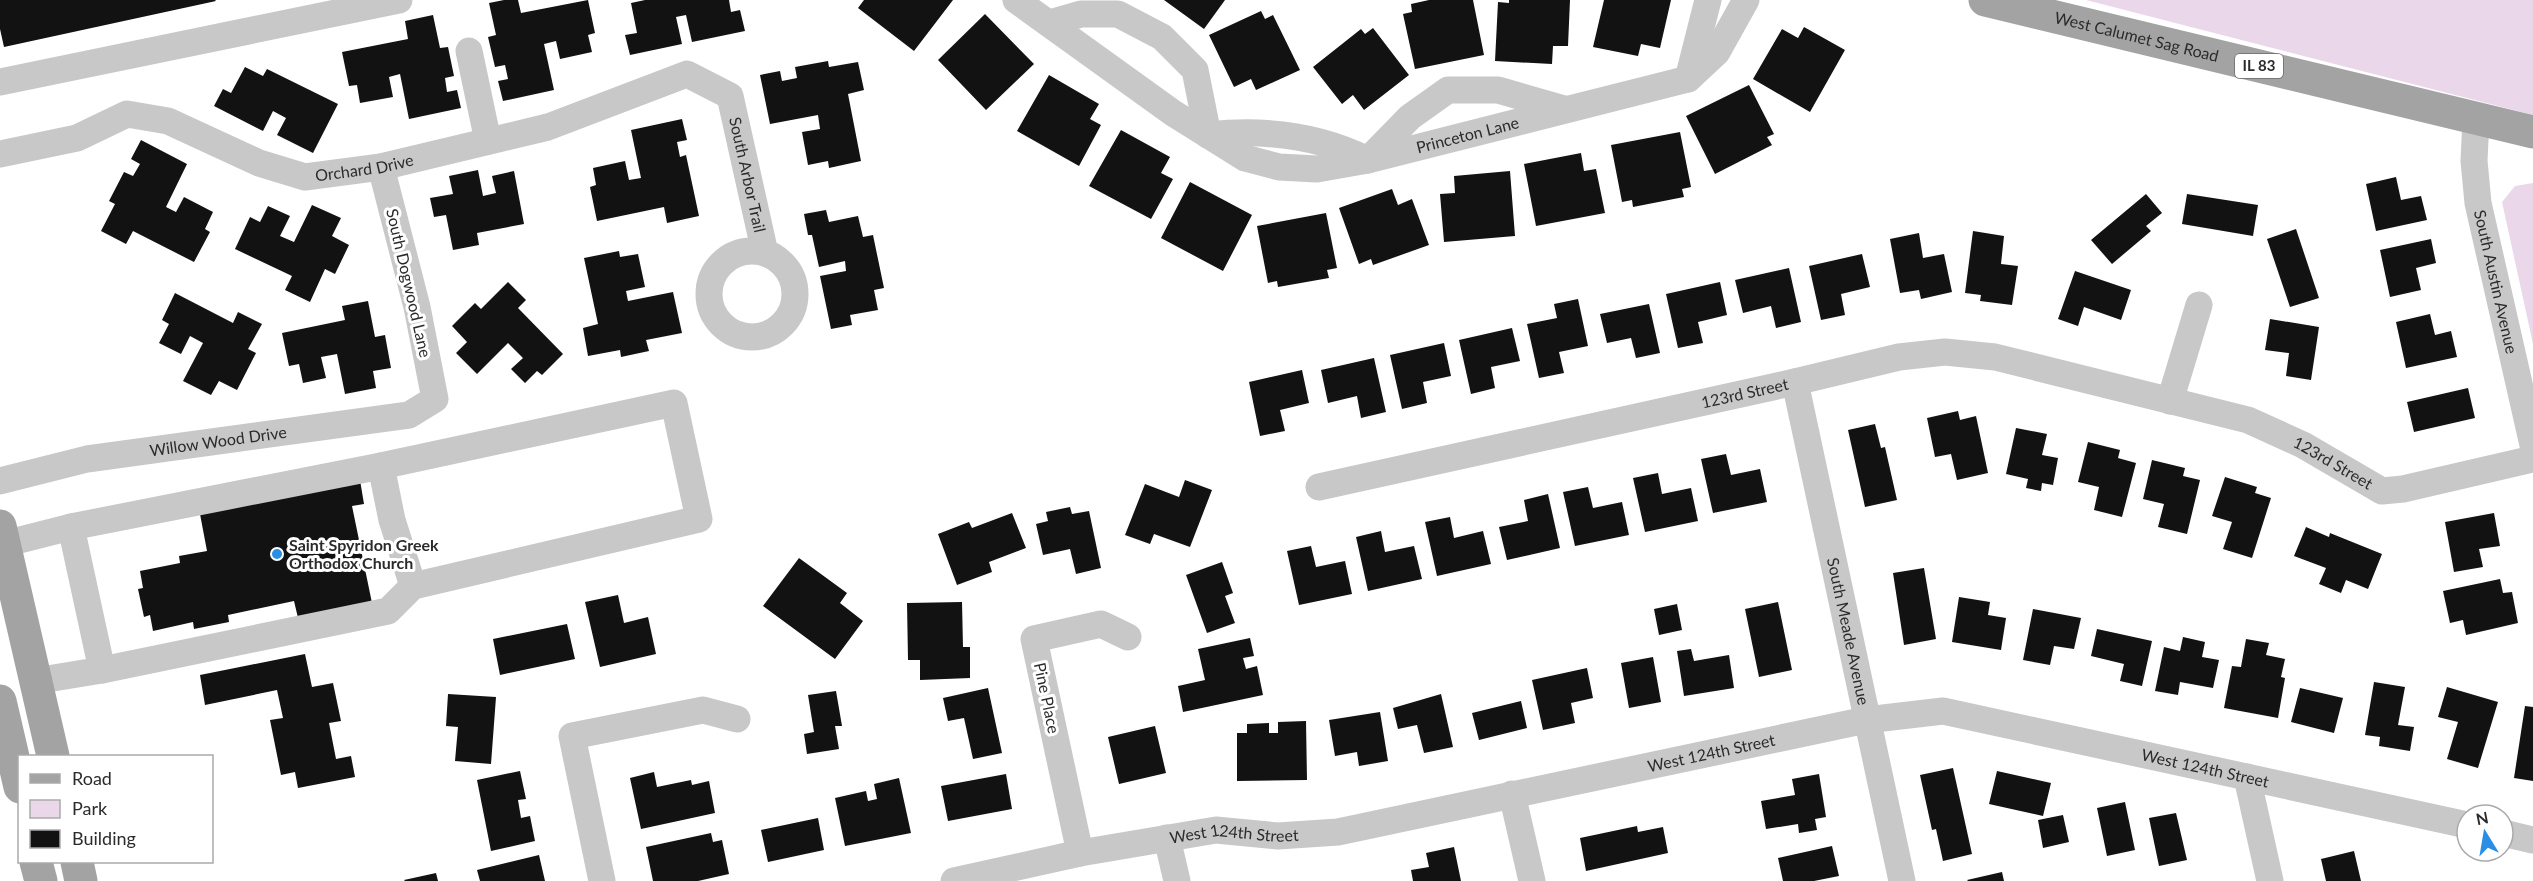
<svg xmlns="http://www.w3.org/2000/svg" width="2533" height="881" viewBox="0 0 2533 881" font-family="Lato,sans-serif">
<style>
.green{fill:#ead8ea}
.building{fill:#121212}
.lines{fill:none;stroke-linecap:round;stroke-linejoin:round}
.minor{stroke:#c8c8c8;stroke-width:27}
.major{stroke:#a3a3a3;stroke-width:33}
.poi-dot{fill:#2b8ee5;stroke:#fff;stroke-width:2}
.labels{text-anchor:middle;stroke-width:6;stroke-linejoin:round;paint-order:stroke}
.shield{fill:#fff;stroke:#6b6b6b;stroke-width:1.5}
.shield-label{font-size:15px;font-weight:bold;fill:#2b2b2b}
.street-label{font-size:16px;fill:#2b2b2b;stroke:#fff}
.poi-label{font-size:16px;font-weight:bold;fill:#2b2b2b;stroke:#fff;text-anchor:start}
</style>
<rect width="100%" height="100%" fill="#fff"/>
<!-- green -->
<path class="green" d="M2086 0H2533V115Z
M2533 183V344L2502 202 2515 186Z"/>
<!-- building -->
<path class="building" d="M0 0H215L216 1 4 47 0 29Z
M504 0H518L521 13 588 0 595 33 588 35 592 52 560 59 556 41 544 44 554 90 503 101 498 81 508 79 505 65 495 67 488 37 496 35 489 3Z
M645 0H729L731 12 740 10 745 31 692 42 686 15 676 17 682 44 630 55 625 35 637 33 631 3Z
M864 0H953L914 51 858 8Z
M1164 0H1225L1204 29Z
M1429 0H1473L1484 55 1415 69 1403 14 1412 12 1411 4Z
M1509 0H1570L1568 46H1553L1552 64 1495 61 1498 2 1509 3Z
M1604 0H1671L1660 48 1641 44 1638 56 1593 47Z
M1261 11 1265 19 1273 15 1300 70 1256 90 1251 79 1234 87 1209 35Z
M985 14 1034 64 986 110 938 60Z
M433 15 440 48 448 47 454 76 445 78 447 92 457 90 461 108 409 119 400 74 389 77 393 97 360 103 357 85 349 86 342 52 408 39 405 21Z
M1804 27 1845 50 1810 112 1753 79 1782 29 1798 38Z
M1373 28 1409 75 1364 110 1353 95 1342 104 1313 67 1361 29 1365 34Z
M828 61 829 67 858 62 864 90 848 94 861 161 829 168 828 161 808 165 802 132 820 129 818 115 770 124 760 75 780 71 782 81 797 78 795 67Z
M245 67 263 76 267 69 338 104 313 153 277 135 286 118 273 111 263 131 214 106 223 89 231 93Z
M1049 75 1099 104 1090 119 1101 125 1079 166 1017 131Z
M1749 85 1774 134 1767 137 1772 145 1715 174 1686 116Z
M682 119 687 140 677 142 680 157 686 155 699 216 667 223 664 207 597 221 590 187 596 185 593 168 625 161 629 180 641 178 631 130Z
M1121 130 1170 157 1161 173 1173 179 1151 219 1089 186Z
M1680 132 1691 187 1682 189 1684 197 1633 207 1632 200 1622 202 1611 145Z
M141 140 187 164 166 207 176 212 184 197 213 212 205 229 210 232 194 262 133 231 126 244 101 231 115 204 109 201 124 172 133 176 140 164 131 159Z
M1581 153 1584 171 1596 169 1605 213 1536 226 1524 164Z
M478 170 483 196 496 193 492 176 514 171 524 224 477 233 479 245 453 250 446 215 434 217 430 198 453 194 449 176Z
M1510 171 1515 236 1444 242 1440 194 1455 193 1454 176Z
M2396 177 2401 200 2421 196 2427 220 2376 231 2366 184Z
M1190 182 1252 215 1223 271 1161 238Z
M1392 189 1398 205 1412 199 1429 245 1373 265 1371 259 1359 264 1339 208Z
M2146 194 2162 213 2146 226 2151 231 2112 264 2091 240Z
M2187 194 2258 205 2253 236 2182 224Z
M312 205 341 218 332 236 349 245 335 274 325 269 310 302 285 290 292 276 235 249 250 217 260 222 268 206 290 216 280 236 294 242Z
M826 210 829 222 858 216 863 237 873 235 884 288 874 290 878 310 850 315 852 325 831 329 820 276 846 271 845 261 819 267 812 235H808L804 214Z
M1326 213 1337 268 1327 270 1329 278 1278 287 1277 281 1268 283 1257 226Z
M2296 229 2319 298 2290 307 2267 239Z
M1973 231 2004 236 2001 264 2018 266 2012 305 1980 301 1981 295 1965 293Z
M1919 233 1923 258 1944 254 1952 292 1921 299 1919 290 1900 293 1890 239Z
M2431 239 2436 263 2416 268 2421 290 2390 297 2380 250Z
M619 251 620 257 638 254 645 287 626 291 628 301 673 292 682 333 646 340 649 351 621 357 620 350 588 356 583 328 598 324 584 258Z
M1862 254 1870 287 1841 294 1845 315 1821 320 1809 266Z
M1789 268 1801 322 1776 328 1771 306 1743 313 1735 280Z
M2075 271 2131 290 2121 320 2084 307 2078 326 2058 319Z
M508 282 526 300 518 308 563 354 542 375 537 371 525 383 511 369 523 358 508 343 477 374 456 353 467 342 452 326 475 303 481 309Z
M1720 282 1727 315 1698 322 1703 343 1678 348 1666 294Z
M175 293 233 323 238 312 262 324 248 349 256 353 237 390 219 381 211 395 183 381 203 343 190 336 181 354 159 343 169 324 162 320Z
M1578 299 1588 346 1559 352 1564 373 1539 378 1527 324 1557 318 1554 304Z
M368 301 375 337 385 335 391 368 373 371 376 388 345 394 337 354 321 357 326 378 303 383 299 364 289 366 282 333 345 320 342 306Z
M1649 304 1660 353 1636 358 1631 338 1607 343 1600 314Z
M2430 314 2435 335 2451 331 2457 357 2406 368 2396 322Z
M2270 319 2319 327 2311 380 2286 376 2289 353 2265 350Z
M1512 328 1520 361 1491 367 1495 388 1471 394 1459 340Z
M1444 343 1451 376 1423 382 1427 403 1402 409 1390 355Z
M1374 358 1386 412 1361 418 1357 396 1328 403 1321 370Z
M1302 370 1309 403 1280 410 1285 431 1260 436 1249 382Z
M2468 388 2475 418 2414 432 2407 402Z
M1958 411 1960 420 1976 416 1988 473 1957 480 1951 454 1935 457 1927 418Z
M1875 424 1881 448 1885 447 1897 500 1865 507 1848 430Z
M2016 428 2047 434 2042 455 2058 458 2053 485 2042 483 2041 491 2026 488 2028 479 2006 474Z
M2088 442 2120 450 2118 458 2136 463 2122 517 2094 510 2099 487 2078 482Z
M1726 454 1731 475 1760 469 1767 502 1713 513 1701 459Z
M2152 460 2185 468 2183 476 2200 480 2187 534 2158 527 2164 504 2143 499Z
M1658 473 1662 494 1691 488 1698 521 1645 532 1633 478Z
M2225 477 2257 487 2255 493 2271 498 2252 558 2223 549 2232 522 2212 516Z
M360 480 364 504 352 506 372 603 298 618 294 601 228 615 229 622 194 629 193 622 153 631 150 615 144 617 138 589 143 588 140 571 180 563 179 556 207 551 200 514Z
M1185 480 1212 490 1190 547 1154 534 1150 544 1125 535 1145 484 1179 497Z
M1588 487 1593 508 1622 502 1629 535 1575 546 1563 492Z
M1548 494 1560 548 1507 560 1499 527 1528 521 1524 500Z
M1070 507 1072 514 1089 511 1101 568 1076 574 1070 549 1043 555 1036 524 1048 521 1046 512Z
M1012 513 1026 548 989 562 992 572 957 585 938 534 969 522 972 528Z
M2494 513 2500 546 2479 549 2483 567 2454 572 2445 522Z
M1450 517 1454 538 1483 531 1491 564 1437 576 1425 522Z
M2306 527 2329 537 2330 533 2382 554 2368 589 2346 580 2341 593 2319 584 2326 568 2294 556Z
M1381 531 1385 552 1414 546 1422 579 1368 591 1356 537Z
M1311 546 1316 567 1345 561 1352 594 1299 605 1287 551Z
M799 558 847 593 840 603 863 621 835 659 763 606Z
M1222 562 1233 593 1225 596 1235 623 1207 633 1186 575Z
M1924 568 1936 639 1904 645 1893 573Z
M2500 579 2503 593 2512 592 2518 623 2466 635 2463 620 2450 623 2443 591Z
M618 595 624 623 648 617 656 654 600 667 585 602Z
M1959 597 1990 602 1988 615 2006 618 2001 650 1952 642Z
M962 602 963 647H970V678L920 680V660H908L907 603Z
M1778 602 1792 670 1759 677 1745 609Z
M1677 604 1682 630 1659 635 1654 609Z
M2033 609 2081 618 2074 649 2054 646 2050 665 2023 660Z
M567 624 575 659 500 675 493 639Z
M2097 629 2152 641 2142 686 2120 681 2124 664 2091 656Z
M2183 637 2205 642 2202 657 2219 660 2213 688 2180 682 2178 695 2155 691 2164 647 2180 651Z
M1250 638 1254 656 1243 658 1246 669 1257 666 1263 695 1183 712 1178 686 1205 680 1198 649Z
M2246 639 2269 643 2266 655 2285 659 2281 677 2285 678 2278 718 2224 708 2232 666 2241 667Z
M1691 649 1694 661 1729 655 1734 688 1684 696 1677 651Z
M305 654 312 687 333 683 341 721 329 723 336 759 351 756 355 777 298 788 295 772 281 775 270 720 283 718 277 690 205 705 200 675Z
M1653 657 1661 702 1629 708 1621 663Z
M1587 668 1593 698 1571 703 1575 723 1543 730 1532 680Z
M2374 682 2405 687 2398 725 2414 727 2410 751 2379 746 2380 737 2365 735Z
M2447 687 2498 702 2478 768 2447 759 2458 722 2438 717Z
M988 688 1002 753 973 759 964 718 948 721 943 698Z
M2300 688 2343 698 2334 733 2291 722Z
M836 691 842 726H835L839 749 807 754 804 734 814 732 808 695Z
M448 694 496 697 491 764 455 761 458 727 446 726Z
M1441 694 1453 747 1424 753 1417 725 1398 729 1393 708Z
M1521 701 1527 728 1479 740 1472 713Z
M2525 706 2533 707V781L2514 778Z
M1380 712 1388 761 1359 766 1357 752 1335 756 1329 720Z
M1306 721 1307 780 1237 781V733H1247V724L1269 723V733H1278V722Z
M1155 726 1166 773 1119 784 1108 737Z
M1953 768 1972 854 1943 861 1936 829 1932 830 1920 775Z
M520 771 526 799 518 800 521 818 530 816 535 841 491 851 477 780Z
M1997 771 2051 783 2043 816 1989 804Z
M654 772 657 787 691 780 692 785 709 781 715 813 641 829 630 778Z
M1006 774 1012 809 948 821 941 786Z
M1819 774 1826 817 1815 819 1817 830 1799 833 1798 824 1766 829 1761 801 1795 795 1792 779Z
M899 778 911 833 845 846 835 798 866 791 868 801 877 799 874 784Z
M2125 802 2135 850 2107 856 2097 808Z
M2176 813 2187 860 2159 866 2149 818Z
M2063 815 2069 842 2043 848 2038 820Z
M818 818 824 850 768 862 761 830Z
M1637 826 1638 832 1663 827 1668 853 1586 871 1580 838Z
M711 833 713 842 722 840 729 874 698 881H653L646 847Z
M1832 846 1839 876 1814 881H1783L1778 858Z
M1454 847 1461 881H1413L1411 870 1429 867 1426 853Z
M2354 851 2361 881H2326L2321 859Z
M539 855 545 881H480L477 870Z
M2002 872 2004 881H1968L1967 880Z
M436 873 438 881H405L404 880Z"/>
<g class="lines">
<!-- minor -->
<g class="minor">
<path id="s1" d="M1016 0 1173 113 1245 158 1279 167 1317 169 1368 160 1688 79 1717 52 1746 0"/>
<path d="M1050 23 1081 14H1118L1162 37 1195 70 1208 135C1263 129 1318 135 1368 160L1410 117 1448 90H1498L1564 109"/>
<path d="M469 51 488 141"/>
<path d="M1688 79 1708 0"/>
<path d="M0 82 399 0"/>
<path id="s2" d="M2476 118 2474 161 2478 203 2533 445"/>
<path id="s3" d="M0 154 77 138 127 114 168 121 259 163 305 177 381 167 548 127 687 74 730 96 765 253"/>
<circle cx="752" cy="294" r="43"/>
<path id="s4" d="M1795 382 1902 881"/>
<path d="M2170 401 2199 305"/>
<path id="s5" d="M0 481 87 459 409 415 435 399 417 307 381 167"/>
<path id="s6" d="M1319 487 1795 382 1899 357 1945 352 1995 357 2248 420 2303 445 2382 491 2403 489 2533 459"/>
<path d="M71 527 381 466 392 520 413 586"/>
<path d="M4 544 71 527 102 670 35 681"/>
<path d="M102 670 388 611 413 586 699 519 674 403 381 466"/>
<path d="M2247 777 2270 881"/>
<path d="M1512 794 1532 881"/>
<path d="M2503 833 2533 840"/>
<path d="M1167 838 1177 881"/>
<path d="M1080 853 1034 639 1101 624 1128 637"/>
<path d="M602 881 572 736 703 710 737 719"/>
<path id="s7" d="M954 881 1080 853 1216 830 1278 836 1338 832 1866 720 1943 711 2467 825"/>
</g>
<!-- major -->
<g class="major">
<path id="s8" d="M1985 0 2533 132"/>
<path d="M0 526 53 756"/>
<path d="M0 701 20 787"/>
<path d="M36 862 41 881"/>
<path d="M77 862 81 881"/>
</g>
</g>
<!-- markers -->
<circle class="poi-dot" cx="277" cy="554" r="6"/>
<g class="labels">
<!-- shield labels -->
<rect class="shield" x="2235" y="54" width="48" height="24" rx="4.5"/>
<g class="shield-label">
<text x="2259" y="71">IL 83</text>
</g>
<!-- street labels -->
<g class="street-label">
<text dy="6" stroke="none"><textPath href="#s8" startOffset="156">West Calumet Sag Road</textPath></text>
<text dy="6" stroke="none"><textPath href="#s1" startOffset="506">Princeton Lane</textPath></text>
<text dy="6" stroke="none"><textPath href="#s3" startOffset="384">Orchard Drive</textPath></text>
<text dy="6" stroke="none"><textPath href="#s3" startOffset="850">South Arbor Trail</textPath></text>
<text dy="6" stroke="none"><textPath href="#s2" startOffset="166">South Austin Avenue</textPath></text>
<text transform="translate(409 283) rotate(77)" y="6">South Dogwood Lane</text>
<text dy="6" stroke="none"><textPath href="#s6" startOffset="436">123rd Street</textPath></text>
<text dy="6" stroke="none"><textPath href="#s5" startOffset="222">Willow Wood Drive</textPath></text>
<text dy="6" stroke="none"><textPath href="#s6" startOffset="1047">123rd Street</textPath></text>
<text dy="6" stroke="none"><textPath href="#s4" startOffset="255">South Meade Avenue</textPath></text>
<text transform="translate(1047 698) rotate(78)" y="6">Pine Place</text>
<text dy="6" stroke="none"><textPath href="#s7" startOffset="771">West 124th Street</textPath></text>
<text dy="6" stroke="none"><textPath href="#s7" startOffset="1275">West 124th Street</textPath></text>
<text dy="6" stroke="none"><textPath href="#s7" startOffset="285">West 124th Street</textPath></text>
</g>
<!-- poi labels -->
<g class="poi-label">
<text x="289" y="551">Saint Spyridon Greek<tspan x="289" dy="18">Orthodox Church</tspan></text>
</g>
</g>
<!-- legend -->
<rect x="18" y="755" width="195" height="108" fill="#ffffff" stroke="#aaaaaa" stroke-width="1.5"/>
<rect x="30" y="774" width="30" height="9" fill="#a3a3a3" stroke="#aaaaaa" stroke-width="1.5"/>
<text x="72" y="785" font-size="18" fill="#2b2b2b">Road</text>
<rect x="30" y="800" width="30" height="18" fill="#ead8ea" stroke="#aaaaaa" stroke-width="1.5"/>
<text x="72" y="815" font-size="18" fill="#2b2b2b">Park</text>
<rect x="30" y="830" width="30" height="18" fill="#121212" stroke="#aaaaaa" stroke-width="1.5"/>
<text x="72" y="845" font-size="18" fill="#2b2b2b">Building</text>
<!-- north arrow -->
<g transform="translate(2485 833) rotate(349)"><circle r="28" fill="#ffffff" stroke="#aaaaaa" stroke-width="1.5"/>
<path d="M0-4.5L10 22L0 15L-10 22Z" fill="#2b8ee5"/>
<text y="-9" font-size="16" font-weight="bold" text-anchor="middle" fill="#2b2b2b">N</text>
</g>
</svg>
